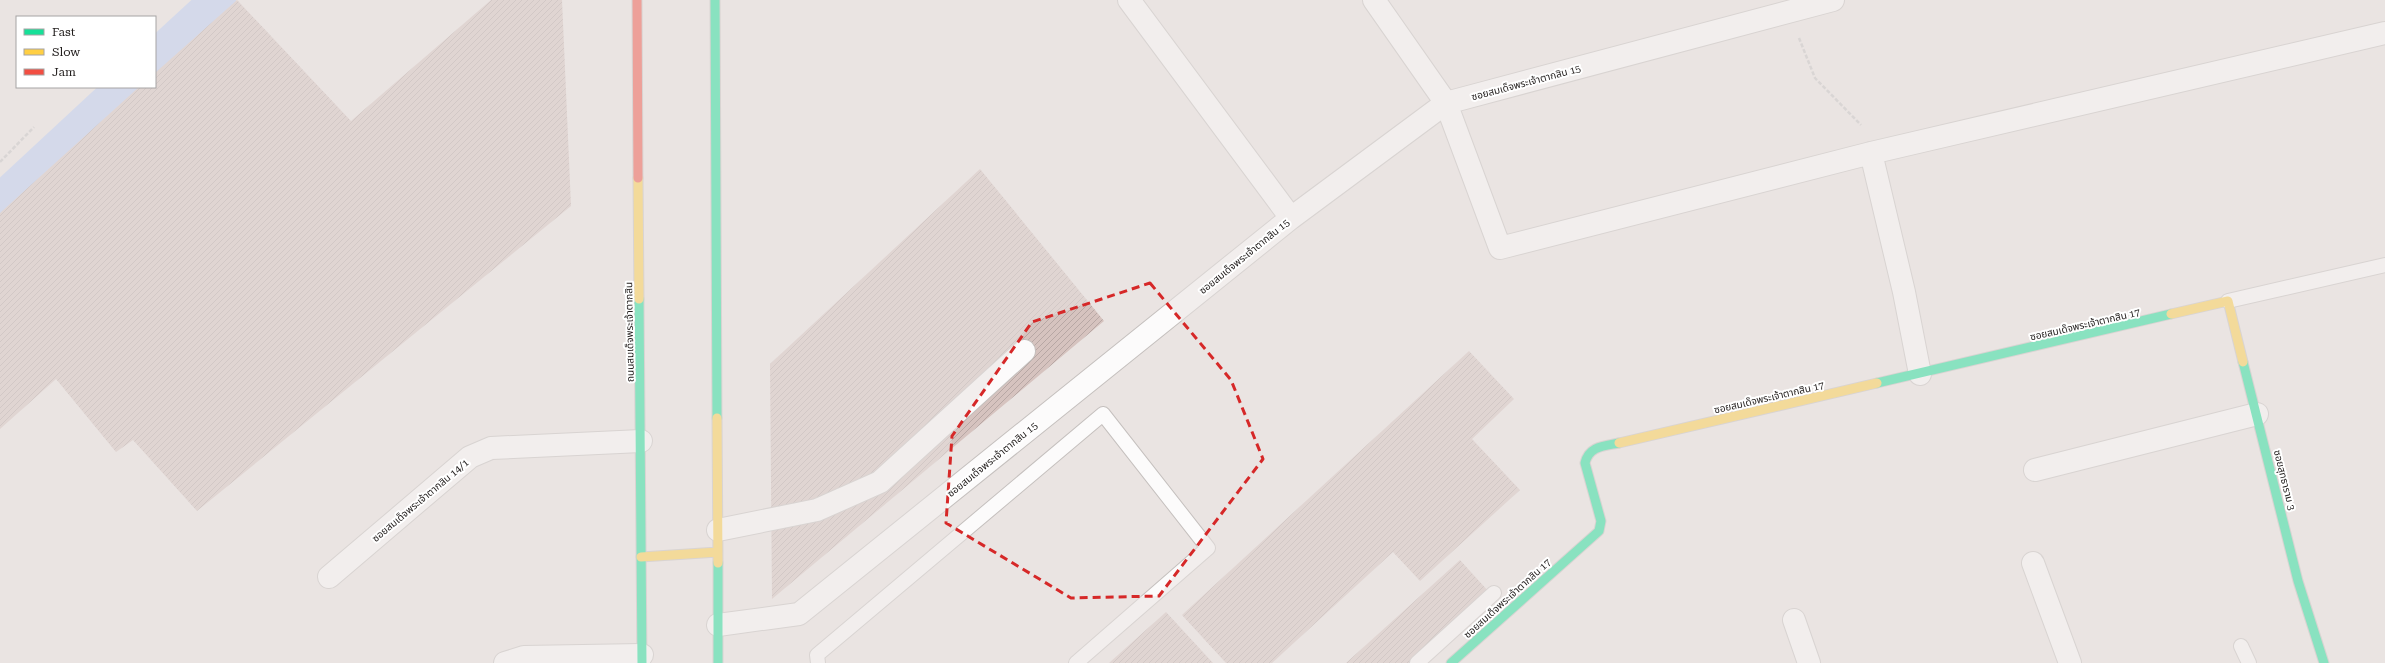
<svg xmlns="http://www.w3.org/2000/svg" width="2385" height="663" viewBox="0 0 2385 663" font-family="'Roboto Serif','Noto Sans Thai',serif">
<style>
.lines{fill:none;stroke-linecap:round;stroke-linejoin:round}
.canal{stroke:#bacdf4;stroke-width:36}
.building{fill:url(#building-hatch)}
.lane-casing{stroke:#c5c0be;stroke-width:16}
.street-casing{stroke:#c5c0be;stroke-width:24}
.fast-casing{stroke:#c5c0be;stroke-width:11}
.slow-casing{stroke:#c5c0be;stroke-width:11}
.jam-casing{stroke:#c5c0be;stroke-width:11}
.path{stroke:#c6c4c4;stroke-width:2.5;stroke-dasharray:4 2;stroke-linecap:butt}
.lane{stroke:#fcfbfb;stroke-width:14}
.street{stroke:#fcfbfb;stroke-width:22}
.fast{stroke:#16e098;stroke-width:9}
.slow{stroke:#ffcf43;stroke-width:9}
.jam{stroke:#f24e42;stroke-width:9}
.marked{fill:none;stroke:#d62828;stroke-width:3;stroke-dasharray:8 5;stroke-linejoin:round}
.labels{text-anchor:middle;stroke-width:4;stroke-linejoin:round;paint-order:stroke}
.street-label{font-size:10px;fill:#201c1b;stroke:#fff}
</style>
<defs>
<pattern id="building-hatch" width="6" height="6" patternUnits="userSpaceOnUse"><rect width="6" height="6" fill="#d6c3bf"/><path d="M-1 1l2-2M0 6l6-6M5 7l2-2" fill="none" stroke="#b7a7a4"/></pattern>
</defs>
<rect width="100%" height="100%" fill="#eae4e2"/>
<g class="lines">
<!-- canal -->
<path class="canal" d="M155 58 218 0
M0 202 124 87"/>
</g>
<!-- building -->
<path class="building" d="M237 0 351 121 491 0H562L571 206 197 511 133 440 116 452 56 379 0 429V213L139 87H155V73Z
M980 169 1104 321 772 599 770 364Z
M1469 351 1514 399 1472 439 1520 490 1420 581 1393 552 1272 663H1226L1182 615Z
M1460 560 1489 592 1411 663H1346Z
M1166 612 1213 663H1109Z"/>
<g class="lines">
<!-- lane casing -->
<g class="lane-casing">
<path id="lane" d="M2228 301 2385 265
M2241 646 2249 663
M818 663 817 655 1103 414 1208 548 1076 663
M1417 663 1494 593"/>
</g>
<!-- street casing -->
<g class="street-casing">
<path id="street" d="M1129 0 1291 218
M1374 0 1446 103 1500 248 1871 153 2385 33
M1871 153 1904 292 1920 374
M2035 470 2257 414
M718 530 817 510 880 482 1024 351
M2033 563 2070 663
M329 577 470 457 491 448 641 441
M1794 620 1809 663
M718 625 799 614 1291 218 1446 103 1833 0
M505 663 524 657 642 655"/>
</g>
<!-- fast casing -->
<g class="fast-casing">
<path id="fast" d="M715 0 717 418
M639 299 642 663
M2243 362 2298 581 2324 663
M1877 383 2171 314
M718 563V663
M1451 663 1599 531 1601 521 1585 463C1589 446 1604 446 1619 443"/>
</g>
<!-- slow casing -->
<g class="slow-casing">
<path id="slow" d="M638 178 639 299
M2171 314 2228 301 2243 362
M717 418 718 563
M1619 443 1877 383
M641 557 718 552"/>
</g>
<!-- jam casing -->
<g class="jam-casing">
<path id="jam" d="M637 0 638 178"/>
</g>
<!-- path -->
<path class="path" d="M1799 38 1815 78 1861 125
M0 162 34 127"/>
<!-- lane -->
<use href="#lane" class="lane"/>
<!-- street -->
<use href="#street" class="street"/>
<!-- fast -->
<use href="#fast" class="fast"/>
<!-- slow -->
<use href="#slow" class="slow"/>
<!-- jam -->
<use href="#jam" class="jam"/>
</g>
<!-- marked area -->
<path d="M0 0H2385V663H0ZM1150 283 1231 380 1263 459 1159 596 1071 598 946 523 952 436 1032 322Z" fill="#eae4e2" fill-opacity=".55" fill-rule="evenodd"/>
<path class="marked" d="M1150 283 1231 380 1263 459 1159 596 1071 598 946 523 952 436 1032 322Z"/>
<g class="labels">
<!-- street labels -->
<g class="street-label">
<text transform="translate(1526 82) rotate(-15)" y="4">ซอยสมเด็จพระเจ้าตากสิน 15</text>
<text transform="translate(1244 256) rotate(-39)" y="4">ซอยสมเด็จพระเจ้าตากสิน 15</text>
<text transform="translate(2085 324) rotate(-13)" y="4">ซอยสมเด็จพระเจ้าตากสิน 17</text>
<text transform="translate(629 332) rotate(-91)" y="4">ถนนสมเด็จพระเจ้าตากสิน</text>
<text transform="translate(1769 397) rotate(-13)" y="4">ซอยสมเด็จพระเจ้าตากสิน 17</text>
<text transform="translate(992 459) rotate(-39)" y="4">ซอยสมเด็จพระเจ้าตากสิน 15</text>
<text transform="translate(2285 480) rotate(76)" y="4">ซอยสุทธาราม 3</text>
<text transform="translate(420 500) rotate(-40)" y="4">ซอยสมเด็จพระเจ้าตากสิน 14/1</text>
<text transform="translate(1507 598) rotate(-42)" y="4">ซอยสมเด็จพระเจ้าตากสิน 17</text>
</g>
</g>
<!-- legend -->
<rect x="16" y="16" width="140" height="72" fill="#ffffff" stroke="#a6a4a4"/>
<rect x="24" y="29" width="20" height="6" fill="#16e098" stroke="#a6a4a4"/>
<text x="52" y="36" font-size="12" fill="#201c1b">Fast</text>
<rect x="24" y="49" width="20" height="6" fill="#ffcf43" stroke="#a6a4a4"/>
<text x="52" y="56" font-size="12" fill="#201c1b">Slow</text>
<rect x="24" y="69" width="20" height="6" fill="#f24e42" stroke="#a6a4a4"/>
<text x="52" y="76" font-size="12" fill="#201c1b">Jam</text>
</svg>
